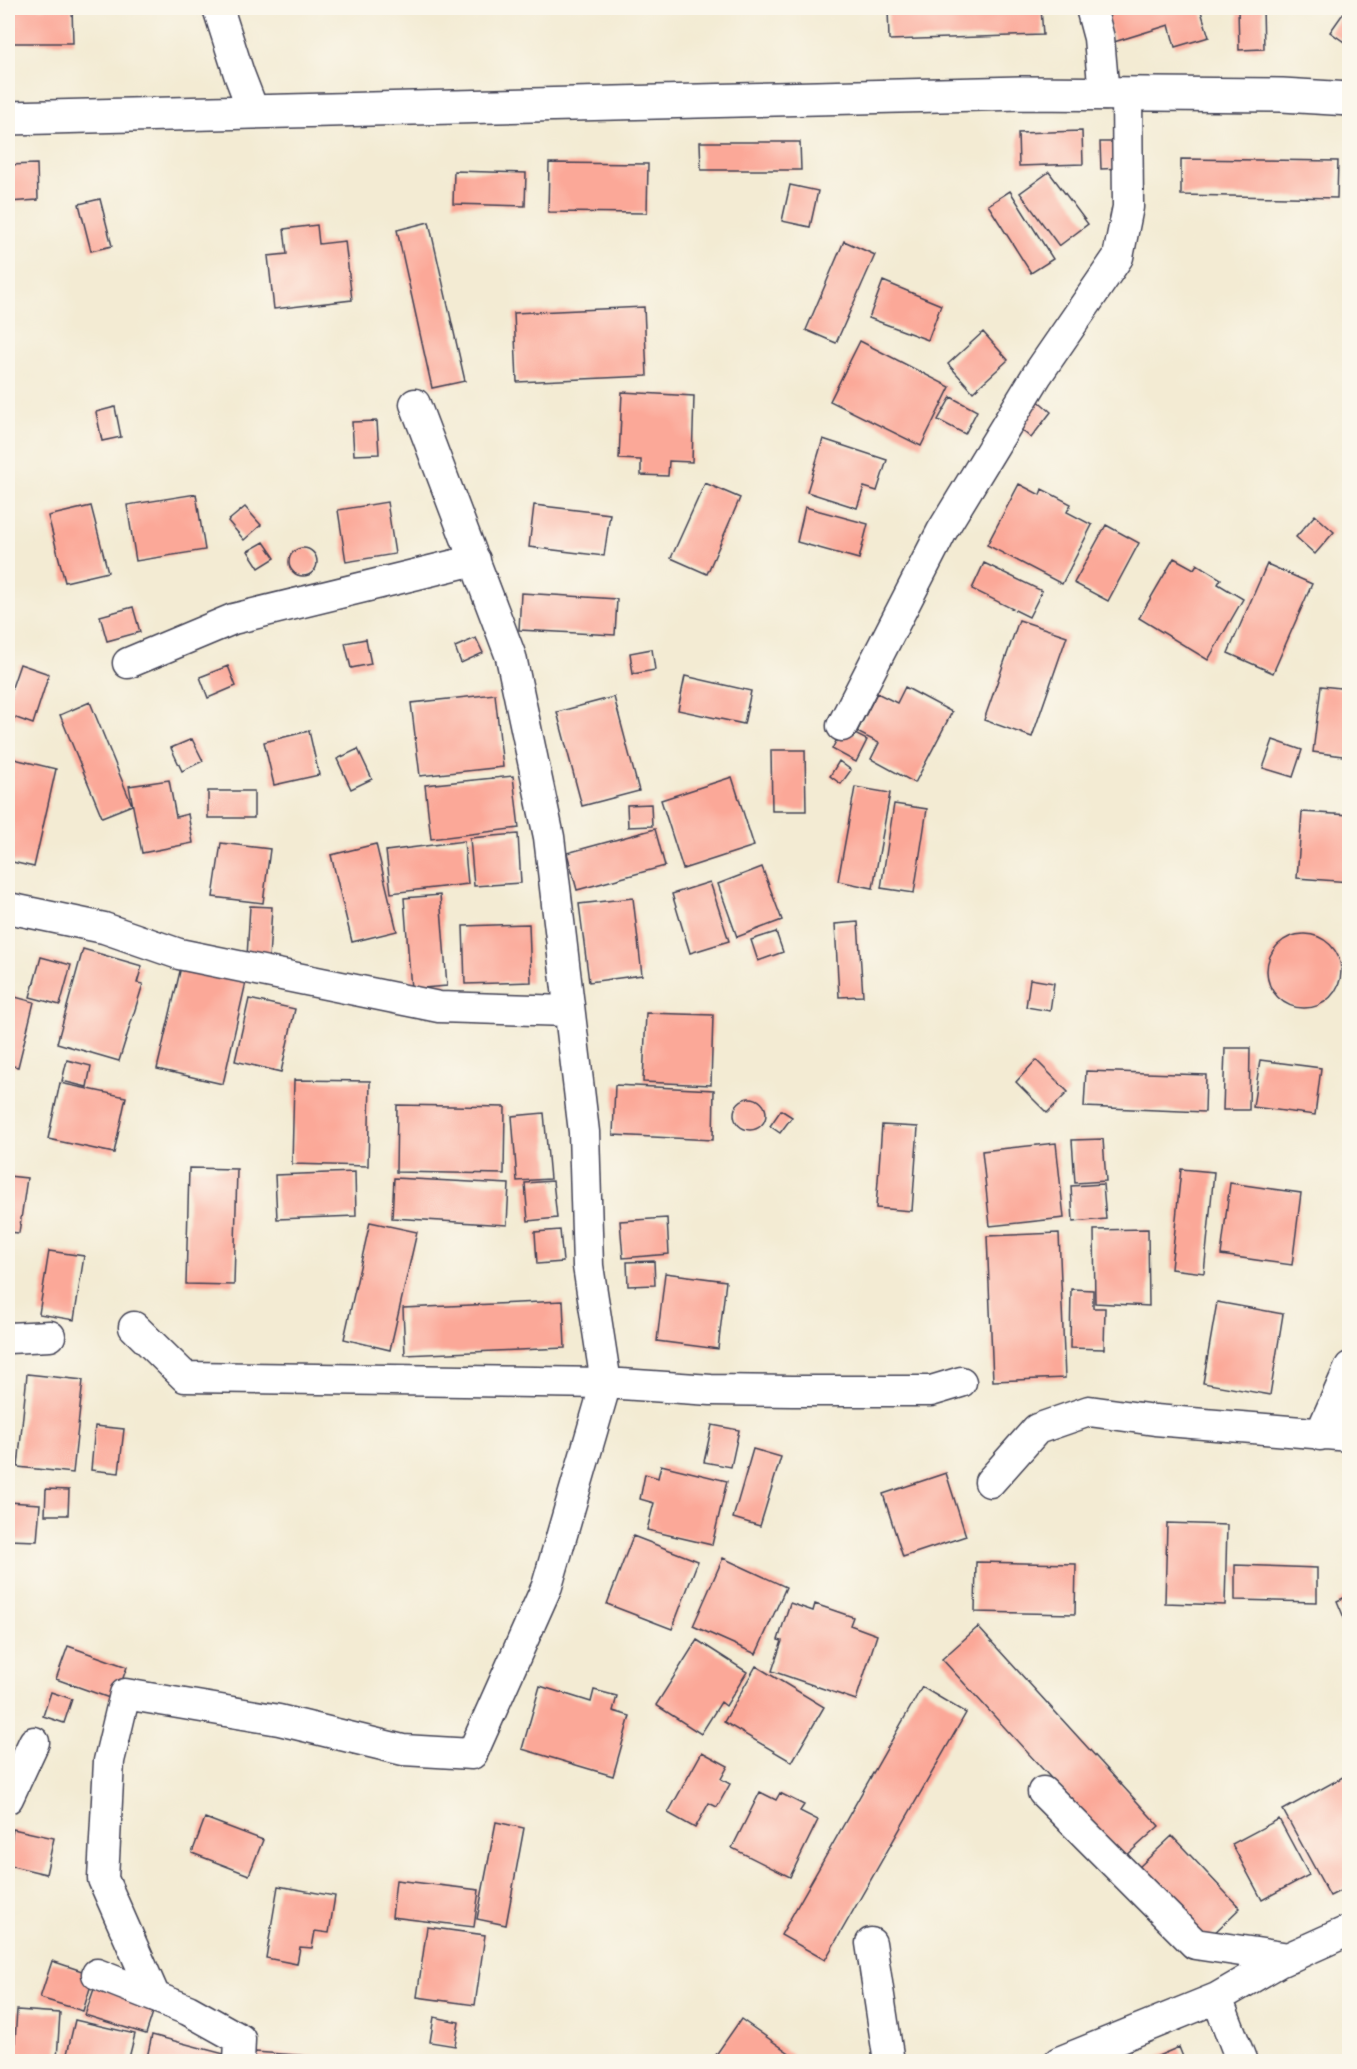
<svg xmlns="http://www.w3.org/2000/svg" width="1357" height="2069" viewBox="0 0 1357 2069" font-family="'Comic Neue',sans-serif">
<style>
.building{fill:#fba898}
.lines{fill:none;stroke-linecap:round;stroke-linejoin:round}
.minor-casing{stroke:#414052;stroke-width:33}
.tertiary-casing{stroke:#414052;stroke-width:36}
.minor{stroke:#fff;stroke-width:30}
.tertiary{stroke:#fff;stroke-width:33}
</style>
<rect width="100%" height="100%" fill="#fbf7ec"/>
<filter id="ink" filterUnits="userSpaceOnUse"><feTurbulence type="fractalNoise" baseFrequency=".0167" numOctaves="2"/><feDisplacementMap in="SourceGraphic" scale="12" xChannelSelector="R" yChannelSelector="G"/><feConvolveMatrix kernelMatrix="1 2 1 2 8 2 1 2 1" color-interpolation-filters="sRGB"/></filter>
<filter id="wash" filterUnits="userSpaceOnUse"><feTurbulence type="fractalNoise" baseFrequency=".008" numOctaves="4" result="noise"/><feDisplacementMap in="SourceGraphic" scale="24" xChannelSelector="R" yChannelSelector="G"/><feGaussianBlur stdDeviation="1.35" result="paint"/><feColorMatrix in="noise" values="0 0 0 0 0 0 0 0 0 0 0 0 0 0 0 0 0 1.4 0 .05"/><feComposite in="paint" operator="in"/></filter>
<g filter="url(#wash)">
<rect width="100%" height="100%" fill="#f3ebd3"/>
<g id="blocks">
<!-- building -->
<path class="building" d="M8 8H72L73 43H8Z
M888 8H1041L1043 35 889 40Z
M1104 8H1200L1209 37 1175 47 1169 25 1114 42Z
M1238 8H1263L1264 49 1239 50Z
M1347 8H1350V46L1330 32Z
M1082 131 1083 164 1019 166 1018 133Z
M700 142H800L801 170H701Z
M1100 142H1120L1121 168 1101 169Z
M1181 159 1338 161 1337 198 1181 195Z
M549 163 648 164 647 213 548 212Z
M37 164 38 200 8 202V165Z
M454 171 526 173 525 206 453 204Z
M1049 172 1088 224 1059 246 1020 193Z
M790 185 818 191 810 227 782 221Z
M1010 191 1053 259 1031 273 988 205Z
M100 199 112 246 91 251 79 204Z
M429 222 465 381 432 388 397 230Z
M317 225 319 244 345 241 352 300 274 309 268 256 287 254 284 229Z
M844 241 875 255 836 343 806 330Z
M883 281 941 305 928 340 869 318Z
M644 307 647 376 517 382 514 313Z
M983 332 1008 360 973 392 948 364Z
M860 341 950 387 921 446 830 401Z
M622 392 694 396 692 462 669 461 668 476 641 475V460L619 459Z
M951 397 977 411 965 434 938 420Z
M1034 397 1051 412 1031 438 1013 423Z
M115 407 121 437 102 441 96 412Z
M377 421 379 454 354 455 352 422Z
M823 439 887 460 877 491 864 487 857 508 807 492Z
M705 483 740 498 707 574 671 558Z
M1019 484 1040 495 1042 489 1071 504 1067 512 1092 525 1062 584 987 545Z
M196 494 205 550 136 561 127 505Z
M387 502 395 554 346 562 338 510Z
M534 505 610 514 604 556 529 547Z
M91 506 108 572 65 582 48 516Z
M245 507 261 525 244 540 228 521Z
M805 507 868 524 859 559 797 542Z
M1315 515 1334 532 1315 554 1296 537Z
M1106 525 1139 543 1108 601 1074 583Z
M264 542 275 558 259 568 248 551Z
M289 562a14 14 0 1 1 28 0a14 14 0 1 1-28 0Z
M1174 558 1194 569 1197 564 1221 579 1218 584 1243 599 1208 660 1139 618Z
M984 563 1042 591 1029 617 972 589Z
M1267 564 1312 584 1273 673 1228 653Z
M521 593 617 599 615 635 519 630Z
M133 607 140 632 107 641 100 616Z
M1019 620 1067 636 1032 737 984 720Z
M476 638 483 653 461 663 455 647Z
M366 639 371 664 351 668 345 643Z
M652 649 655 670 633 674 630 653Z
M20 664 49 674 33 724 8 715V699Z
M228 666 236 686 208 698 200 677Z
M685 676 751 691 744 724 678 710Z
M1321 686 1350 689V757L1313 752Z
M905 687 952 712 915 783 871 759 879 743 857 732 877 693 897 703Z
M495 694 503 767 420 776 411 703Z
M614 697 639 791 582 806 557 712Z
M90 702 132 805 102 817 60 715Z
M843 728 867 740 856 762 832 749Z
M309 731 319 775 274 785 264 742Z
M192 739 203 761 182 771 171 748Z
M1273 740 1302 750 1293 777 1263 768Z
M358 749 372 779 351 789 337 759Z
M771 750H805L806 811H772Z
M10 758 56 769 34 867 8 861V768Z
M839 761 851 770 841 784 830 776Z
M513 776 519 828 431 839 425 785Z
M732 777 754 846 683 869 661 800Z
M169 780 176 817 188 814 193 843 142 853 129 786Z
M855 787 890 793 873 888 838 881Z
M208 791H254V818H208Z
M651 804 652 826 628 827 627 805Z
M894 804 927 809 914 893 881 888Z
M1302 812 1350 815V882L1297 878Z
M655 829 665 866 577 890 567 853Z
M518 834 521 883 474 886 470 838Z
M464 841 468 884 391 893 386 851Z
M221 843 270 849 263 903 213 897Z
M376 844 397 931 352 942 331 855Z
M762 867 782 920 737 937 718 884Z
M710 882 729 941 690 953 672 894Z
M440 895 447 986 411 989 404 898Z
M633 898 642 975 589 982 579 904Z
M250 906 272 907 269 959 247 957Z
M858 922 863 996 839 997 835 924Z
M529 924 531 982 465 984 463 926Z
M776 932 783 952 758 961 751 940Z
M1267 971a37 37 0 1 1 74 0a37 37 0 1 1-74 0Z
M83 949 142 966 137 983 143 984 119 1061 57 1043Z
M41 957 71 965 60 1005 30 997Z
M181 967 246 982 223 1084 157 1069Z
M1030 979 1054 983 1050 1011 1026 1007Z
M8 992 15 994V997L34 1002 18 1067 8 1065Z
M249 999 295 1009 281 1072 235 1061Z
M646 1013 713 1015 711 1085 643 1082Z
M1225 1048H1250L1249 1110H1223Z
M67 1060 91 1066 87 1087 62 1081Z
M1036 1060 1068 1092 1047 1113 1016 1082Z
M1260 1060 1321 1068 1315 1115 1253 1107Z
M1086 1071 1206 1075 1205 1112 1084 1107Z
M294 1080 370 1081 368 1166 292 1164Z
M60 1083 126 1097 114 1153 48 1139Z
M615 1085 714 1090 713 1140 613 1135Z
M734 1114a16 16 0 1 1 32 0a16 16 0 1 1-32 0Z
M397 1105 505 1107 504 1174 396 1172Z
M781 1110 792 1117 780 1133 770 1126Z
M544 1113 550 1179 517 1181 512 1116Z
M882 1125 918 1127 912 1211 876 1208Z
M1103 1139 1106 1181 1075 1183 1072 1140Z
M1056 1143 1064 1218 990 1226 982 1151Z
M189 1168 237 1169 234 1285 186 1284Z
M1181 1169 1214 1172 1204 1273 1171 1269Z
M355 1172 356 1216 277 1219 275 1175Z
M8 1176 27 1178 19 1233 8 1232Z
M394 1178 509 1184 507 1225 392 1218Z
M553 1181 557 1218 528 1221 525 1183Z
M1230 1183 1301 1193 1292 1265 1221 1255Z
M1103 1184 1106 1219 1073 1222 1071 1186Z
M667 1218 669 1254 623 1258 620 1221Z
M370 1222 417 1232 390 1350 344 1339Z
M1148 1229 1149 1306 1095 1303 1094 1230Z
M560 1230 563 1262 537 1264 535 1232Z
M1059 1233 1065 1378 993 1381 987 1236Z
M49 1251 84 1256 74 1320 39 1314Z
M654 1261 655 1285 628 1286 627 1262Z
M665 1273 726 1281 718 1349 657 1341Z
M1071 1289 1093 1290V1308H1105L1104 1349 1070 1348Z
M563 1301 565 1348 405 1355 403 1308Z
M1217 1302 1283 1314 1270 1395 1203 1383Z
M27 1374 83 1380 73 1473 18 1467Z
M712 1425 739 1430 731 1467 704 1462Z
M95 1426 124 1429 119 1473 91 1470Z
M753 1449 781 1457 760 1526 733 1518Z
M661 1465 727 1481 712 1545 647 1530 654 1503 640 1499 645 1474 658 1478Z
M946 1473 966 1536 903 1557 883 1494Z
M46 1489 69 1490 68 1515H45Z
M8 1502 40 1504 37 1541 8 1540Z
M1167 1523 1227 1525 1225 1605 1165 1603Z
M633 1536 698 1561 672 1629 607 1604Z
M723 1558 786 1587 756 1654 693 1626Z
M976 1562 1076 1564 1075 1614 975 1612Z
M1235 1565 1317 1568V1602L1235 1600Z
M1350 1595V1618L1345 1620 1337 1601Z
M790 1603 813 1611 815 1604 853 1617 850 1625 877 1635 856 1700 772 1671 782 1641 778 1640Z
M978 1627 1159 1826 1124 1858 942 1659Z
M697 1640 747 1672 726 1706 721 1702 701 1734 656 1705Z
M68 1646 127 1667 115 1700 56 1679Z
M756 1666 824 1707 792 1762 724 1722Z
M540 1686 591 1702 594 1690 617 1696 613 1711 630 1716 613 1776 522 1749Z
M922 1687 966 1713 825 1960 781 1935Z
M51 1692 72 1699 64 1723 43 1716Z
M702 1752 728 1766 721 1779 730 1784 717 1807 709 1803 695 1828 668 1813Z
M1350 1773V1839L1344 1842 1350 1852V1886L1330 1896 1283 1810Z
M760 1792 776 1800 780 1793 804 1805 800 1811 818 1820 790 1877 732 1848Z
M205 1818 263 1840 249 1875 192 1853Z
M1279 1819 1309 1875 1262 1900 1232 1844Z
M496 1822 524 1828 506 1925 477 1919Z
M13 1829 54 1838 46 1874 8 1865Z
M1172 1836 1240 1908 1206 1941 1138 1868Z
M396 1880 479 1890 474 1927 392 1917Z
M278 1886 335 1896 329 1933 315 1931 312 1948 300 1947 297 1964 266 1958Z
M427 1927 485 1935 475 2005 417 1997Z
M52 1961 94 1975 83 2011 40 1998Z
M95 1986 155 2006 146 2034 85 2015Z
M17 2010 60 2013 57 2059 14 2056Z
M434 2017 459 2022 455 2046 430 2042Z
M741 2019 792 2055 787 2062H711Z
M75 2020 135 2034 128 2062H97L67 2054Z
M152 2035 224 2054 222 2062H146Z
M1179 2047 1185 2062H1144Z
M255 2052 335 2058V2062H255Z"/>
</g>
</g>
<g filter="url(#ink)">
<use href="#blocks" fill-opacity="0" stroke="#414052" stroke-width="1.5"/>
<g class="lines">
<!-- minor casing -->
<g class="minor-casing">
<path id="minor" d="M218 8 239 74 254 113
M1091 8 1099 38 1104 95
M128 663 233 619 475 560
M842 726 942 531 1037 375 1118 257 1128 207 1127 94
M8 908 104 928 179 954 439 1007 568 1011
M134 1327 185 1377 606 1383 711 1390 793 1391H931L961 1382
M8 1338 50 1336
M1320 1435 1350 1367
M990 1482 1037 1429 1089 1411 1155 1420 1350 1436
M1043 1792 1195 1944 1289 1958
M8 1798 34 1742
M871 1943 889 2062
M97 1974 188 2010 240 2039 239 2062
M155 1997 103 1879 109 1761 125 1694 279 1720 403 1750 472 1754 547 1586 606 1383 588 1266 584 1132 549 837 511 657 415 404
M1217 1998 1242 2062
M1059 2062 1217 1998 1279 1962 1350 1930"/>
</g>
<!-- tertiary casing -->
<g class="tertiary-casing">
<path id="tertiary" d="M8 118 1022 93 1282 95 1350 99"/>
</g>
<!-- minor -->
<use href="#minor" class="minor"/>
<!-- tertiary -->
<use href="#tertiary" class="tertiary"/>
</g>
</g>
<!-- margin -->
<rect width="1357" height="2069" fill="none" stroke="#fbf7ec" stroke-width="30"/>
</svg>
